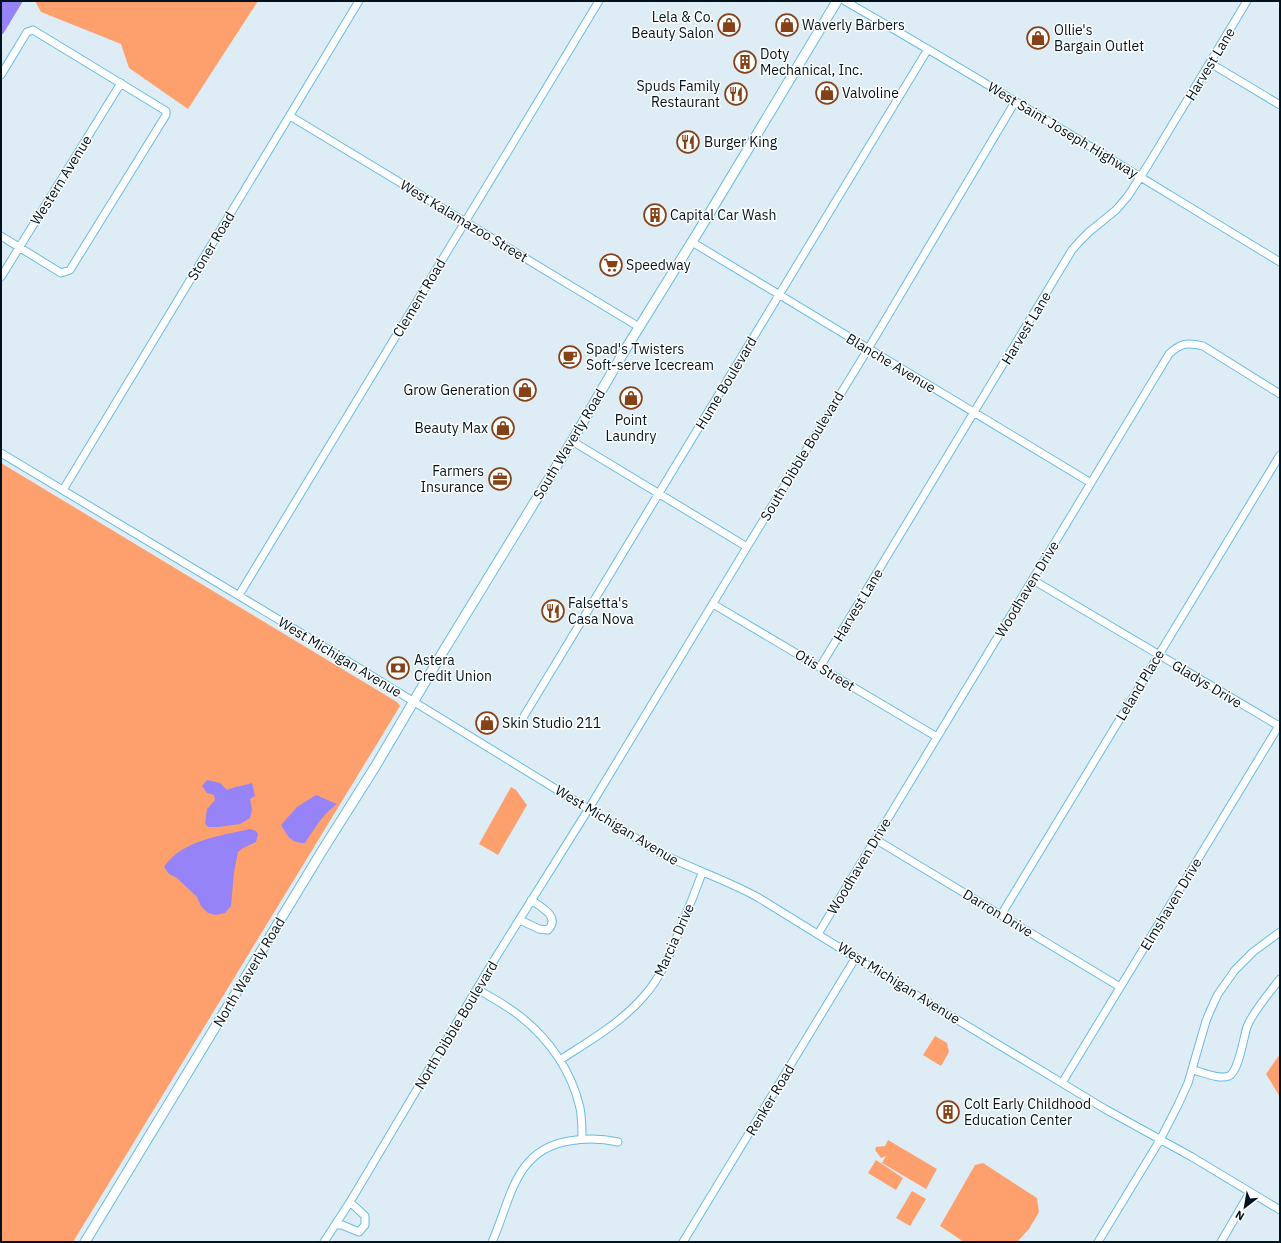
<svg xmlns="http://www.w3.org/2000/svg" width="1281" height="1243" viewBox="0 0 1281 1243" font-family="'IBM Plex Sans',sans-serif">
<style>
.green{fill:#fda06e}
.water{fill:#9583f7}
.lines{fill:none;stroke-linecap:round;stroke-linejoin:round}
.minor-casing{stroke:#69bce0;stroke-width:9}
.major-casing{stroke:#69bce0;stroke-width:11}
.minor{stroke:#fff;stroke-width:7}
.major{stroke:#fff;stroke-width:9}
.labels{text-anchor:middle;stroke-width:3;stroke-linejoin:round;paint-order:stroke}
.poi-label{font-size:14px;fill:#00121c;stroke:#fff;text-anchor:start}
.street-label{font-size:14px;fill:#00121c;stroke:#fff}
</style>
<rect width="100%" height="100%" fill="#deedf5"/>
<!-- green -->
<path class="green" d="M35 1H258L188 109 129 68 121 44 41 12Z
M1 463 397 702 400 706 73 1242H1Z
M511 787 516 790 527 805 498 855 479 844Z
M935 1036 947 1043 949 1052 941 1066 923 1055Z
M1280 1054V1097L1266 1074Z
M888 1140 937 1169 926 1189 882 1163 886 1156 881 1158 875 1150 876 1147 885 1146Z
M876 1160 903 1178 896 1190 868 1173Z
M983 1163 1037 1198 1039 1212 1029 1229 1017 1242H964L940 1226 975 1165Z
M912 1191 926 1199 910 1226 896 1218Z"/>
<!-- water -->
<path class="water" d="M1 1H23L3 34H1Z
M207 780 220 783 227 790C235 786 244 786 252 783L255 796 250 799 252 810 250 818 240 824 218 827H208L205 823 207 809 215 800 214 795 207 793 202 786Z
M316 795 337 804C323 814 314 829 305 843 290 843 288 836 281 825L297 807Z
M250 829 256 831 258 834 256 842 243 848 238 852 234 872 231 906 225 913 216 915 208 913 201 906 197 897 177 878 169 874 164 867C182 840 220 836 250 829Z"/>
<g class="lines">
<!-- minor casing -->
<g class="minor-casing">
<path id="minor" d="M845 1C992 85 1135 174 1280 262
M1210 63 1280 105
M1 75 27 32 33 30 166 111V115L70 270 61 273 1 236
M290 116 639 327
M692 242 1091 483
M1 277 121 83
M572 441 747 547
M1 453 341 657 660 853C692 869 727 880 759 898L921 998 1062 1083 1105 1109 1192 1157 1280 1210
M63 490 359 1
M1033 580 1279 726
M239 595 599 1
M713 604 937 737
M820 667 1072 250 1080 241 1089 232 1116 210 1128 196 1148 165 1247 1
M524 716 928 49
M875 839 1120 987
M1001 915 1280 455
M520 920 539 929 548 930C561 917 541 907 531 900
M818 934 1169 354C1181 343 1187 342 1203 346L1280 394
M477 989C492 998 508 1006 521 1017 550 1040 572 1072 580 1108 582 1118 582 1129 582 1139
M560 1060C589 1041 621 1023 644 996 663 975 672 949 682 924 689 907 696 890 702 873
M1193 1070C1203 1072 1218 1080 1229 1076 1239 1071 1243 1039 1247 1027 1252 1013 1270 992 1280 979
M1062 1083 1280 724
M335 1225H342L359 1232 365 1225V1216L350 1202
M324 1242 350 1202 491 965 588 810 747 547 868 349 1015 102
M492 1242C511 1200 514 1150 569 1141 585 1138 601 1138 618 1142
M683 1242 856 957
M1098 1242 1160 1140 1178 1105 1188 1083 1206 1021 1211 1009 1218 994 1235 970 1253 952 1280 932
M1221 1242 1250 1192"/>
</g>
<!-- major casing -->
<g class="major-casing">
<path id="major" d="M85 1242 322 851 375 767 441 655 572 441 625 350 703 224 837 1"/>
</g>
<!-- minor -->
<use href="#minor" class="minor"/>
<!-- major -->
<use href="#major" class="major"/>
</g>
<!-- icons -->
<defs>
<g id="shop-ring" transform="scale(1.15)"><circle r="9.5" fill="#fff" stroke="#854117" stroke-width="1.5"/><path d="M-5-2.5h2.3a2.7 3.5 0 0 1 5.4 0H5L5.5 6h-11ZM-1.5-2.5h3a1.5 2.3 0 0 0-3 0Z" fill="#854117"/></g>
<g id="building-ring" transform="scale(1.15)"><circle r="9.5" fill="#fff" stroke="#854117" stroke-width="1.5"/><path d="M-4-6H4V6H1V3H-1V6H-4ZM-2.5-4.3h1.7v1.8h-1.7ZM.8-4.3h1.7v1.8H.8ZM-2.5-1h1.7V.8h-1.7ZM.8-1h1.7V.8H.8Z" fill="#854117"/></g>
<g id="restaurant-ring" transform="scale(1.15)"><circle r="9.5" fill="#fff" stroke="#854117" stroke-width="1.5"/><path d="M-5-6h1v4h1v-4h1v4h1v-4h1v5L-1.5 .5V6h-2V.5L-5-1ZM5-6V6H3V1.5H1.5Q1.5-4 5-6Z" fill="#854117"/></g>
<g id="supermarket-ring" transform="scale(1.15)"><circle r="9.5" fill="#fff" stroke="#854117" stroke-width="1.5"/><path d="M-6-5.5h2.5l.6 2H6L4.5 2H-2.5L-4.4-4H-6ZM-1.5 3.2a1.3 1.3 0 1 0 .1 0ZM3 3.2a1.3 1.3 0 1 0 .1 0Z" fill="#854117"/></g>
<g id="cafe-ring" transform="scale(1.15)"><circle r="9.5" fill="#fff" stroke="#854117" stroke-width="1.5"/><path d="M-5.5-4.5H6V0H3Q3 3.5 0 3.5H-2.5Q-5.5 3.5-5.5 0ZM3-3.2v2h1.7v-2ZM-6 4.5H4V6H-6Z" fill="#854117"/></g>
<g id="office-ring" transform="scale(1.15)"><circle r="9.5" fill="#fff" stroke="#854117" stroke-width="1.5"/><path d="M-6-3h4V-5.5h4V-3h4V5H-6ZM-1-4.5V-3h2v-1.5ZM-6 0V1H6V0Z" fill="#854117"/></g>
<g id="bank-ring" transform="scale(1.15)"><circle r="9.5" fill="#fff" stroke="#854117" stroke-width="1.5"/><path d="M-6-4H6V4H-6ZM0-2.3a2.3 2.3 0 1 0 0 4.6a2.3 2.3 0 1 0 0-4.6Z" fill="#854117"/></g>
</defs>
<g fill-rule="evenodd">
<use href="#shop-ring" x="729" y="25"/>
<use href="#shop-ring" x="787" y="25"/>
<use href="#shop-ring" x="1038" y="38"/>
<use href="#building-ring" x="745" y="62"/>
<use href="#shop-ring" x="827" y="93"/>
<use href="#restaurant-ring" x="736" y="94"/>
<use href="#restaurant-ring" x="688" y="142"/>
<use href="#building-ring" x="655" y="215"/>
<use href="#supermarket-ring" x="611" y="265"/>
<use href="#cafe-ring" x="570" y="357"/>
<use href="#shop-ring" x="525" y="390"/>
<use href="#shop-ring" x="631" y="398"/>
<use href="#shop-ring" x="503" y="428"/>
<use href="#office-ring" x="500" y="479"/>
<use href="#restaurant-ring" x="553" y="611"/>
<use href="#bank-ring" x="398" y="668"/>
<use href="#shop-ring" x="487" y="723"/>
<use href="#building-ring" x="948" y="1112"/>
</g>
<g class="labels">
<!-- poi labels -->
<g class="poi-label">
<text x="714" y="22" text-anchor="end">Lela &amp; Co.<tspan x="714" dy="16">Beauty Salon</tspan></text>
<text x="802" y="30">Waverly Barbers</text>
<text x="1054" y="35">Ollie's<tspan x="1054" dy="16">Bargain Outlet</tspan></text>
<text x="760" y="59">Doty<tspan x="760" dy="16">Mechanical, Inc.</tspan></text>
<text x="720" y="91" text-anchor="end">Spuds Family<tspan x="720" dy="16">Restaurant</tspan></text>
<text x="842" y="98">Valvoline</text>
<text x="704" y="147">Burger King</text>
<text x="670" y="220">Capital Car Wash</text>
<text x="626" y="270">Speedway</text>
<text x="586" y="354">Spad's Twisters<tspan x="586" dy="16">Soft-serve Icecream</tspan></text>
<text x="510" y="395" text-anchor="end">Grow Generation</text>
<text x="631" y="425" text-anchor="middle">Point<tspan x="631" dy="16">Laundry</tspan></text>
<text x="488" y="433" text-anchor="end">Beauty Max</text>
<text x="484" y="476" text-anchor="end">Farmers<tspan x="484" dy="16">Insurance</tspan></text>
<text x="568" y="608">Falsetta's<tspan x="568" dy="16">Casa Nova</tspan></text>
<text x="414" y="665">Astera<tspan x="414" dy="16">Credit Union</tspan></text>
<text x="502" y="728">Skin Studio 211</text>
<text x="964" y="1109">Colt Early Childhood<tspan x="964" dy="16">Education Center</tspan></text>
</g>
<!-- street labels -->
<g class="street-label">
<text transform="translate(1210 64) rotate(-59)" y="5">Harvest Lane</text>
<text transform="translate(1063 130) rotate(31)" y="5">West Saint Joseph Highway</text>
<text transform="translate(61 180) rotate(-58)" y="5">Western Avenue</text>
<text transform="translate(464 221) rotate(31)" y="5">West Kalamazoo Street</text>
<text transform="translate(211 246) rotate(-59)" y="5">Stoner Road</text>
<text transform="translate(419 298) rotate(-59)" y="5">Clement Road</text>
<text transform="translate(1026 328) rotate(-59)" y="5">Harvest Lane</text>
<text transform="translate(891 363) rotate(31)" y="5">Blanche Avenue</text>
<text transform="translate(726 383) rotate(-59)" y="5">Hume Boulevard</text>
<text transform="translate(569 444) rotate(-59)" y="5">South Waverly Road</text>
<text transform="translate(802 456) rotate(-59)" y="5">South Dibble Boulevard</text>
<text transform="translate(1027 589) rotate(-59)" y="5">Woodhaven Drive</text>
<text transform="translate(858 605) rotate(-59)" y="5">Harvest Lane</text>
<text transform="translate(340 657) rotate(31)" y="5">West Michigan Avenue</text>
<text transform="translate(825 670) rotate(31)" y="5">Otis Street</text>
<text transform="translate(1207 684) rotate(31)" y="5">Gladys Drive</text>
<text transform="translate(1140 685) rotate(-59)" y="5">Leland Place</text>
<text transform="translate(617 825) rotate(31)" y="5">West Michigan Avenue</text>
<text transform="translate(859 866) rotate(-59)" y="5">Woodhaven Drive</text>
<text transform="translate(1171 904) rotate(-59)" y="5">Elmshaven Drive</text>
<text transform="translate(998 913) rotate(31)" y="5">Darron Drive</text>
<text transform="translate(674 940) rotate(-66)" y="5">Marcia Drive</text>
<text transform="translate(249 972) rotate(-59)" y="5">North Waverly Road</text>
<text transform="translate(899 983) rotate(32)" y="5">West Michigan Avenue</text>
<text transform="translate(456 1025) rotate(-59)" y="5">North Dibble Boulevard</text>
<text transform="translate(770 1100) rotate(-59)" y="5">Renker Road</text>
</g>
</g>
<!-- border -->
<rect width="1281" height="1243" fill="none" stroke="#00121c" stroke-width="4"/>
<!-- north arrow -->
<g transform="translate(1245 1207) rotate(211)" stroke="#ffffff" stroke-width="3" paint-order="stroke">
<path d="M0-3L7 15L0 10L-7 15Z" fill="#00121c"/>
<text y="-6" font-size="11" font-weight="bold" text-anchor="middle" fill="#00121c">N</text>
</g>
</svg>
